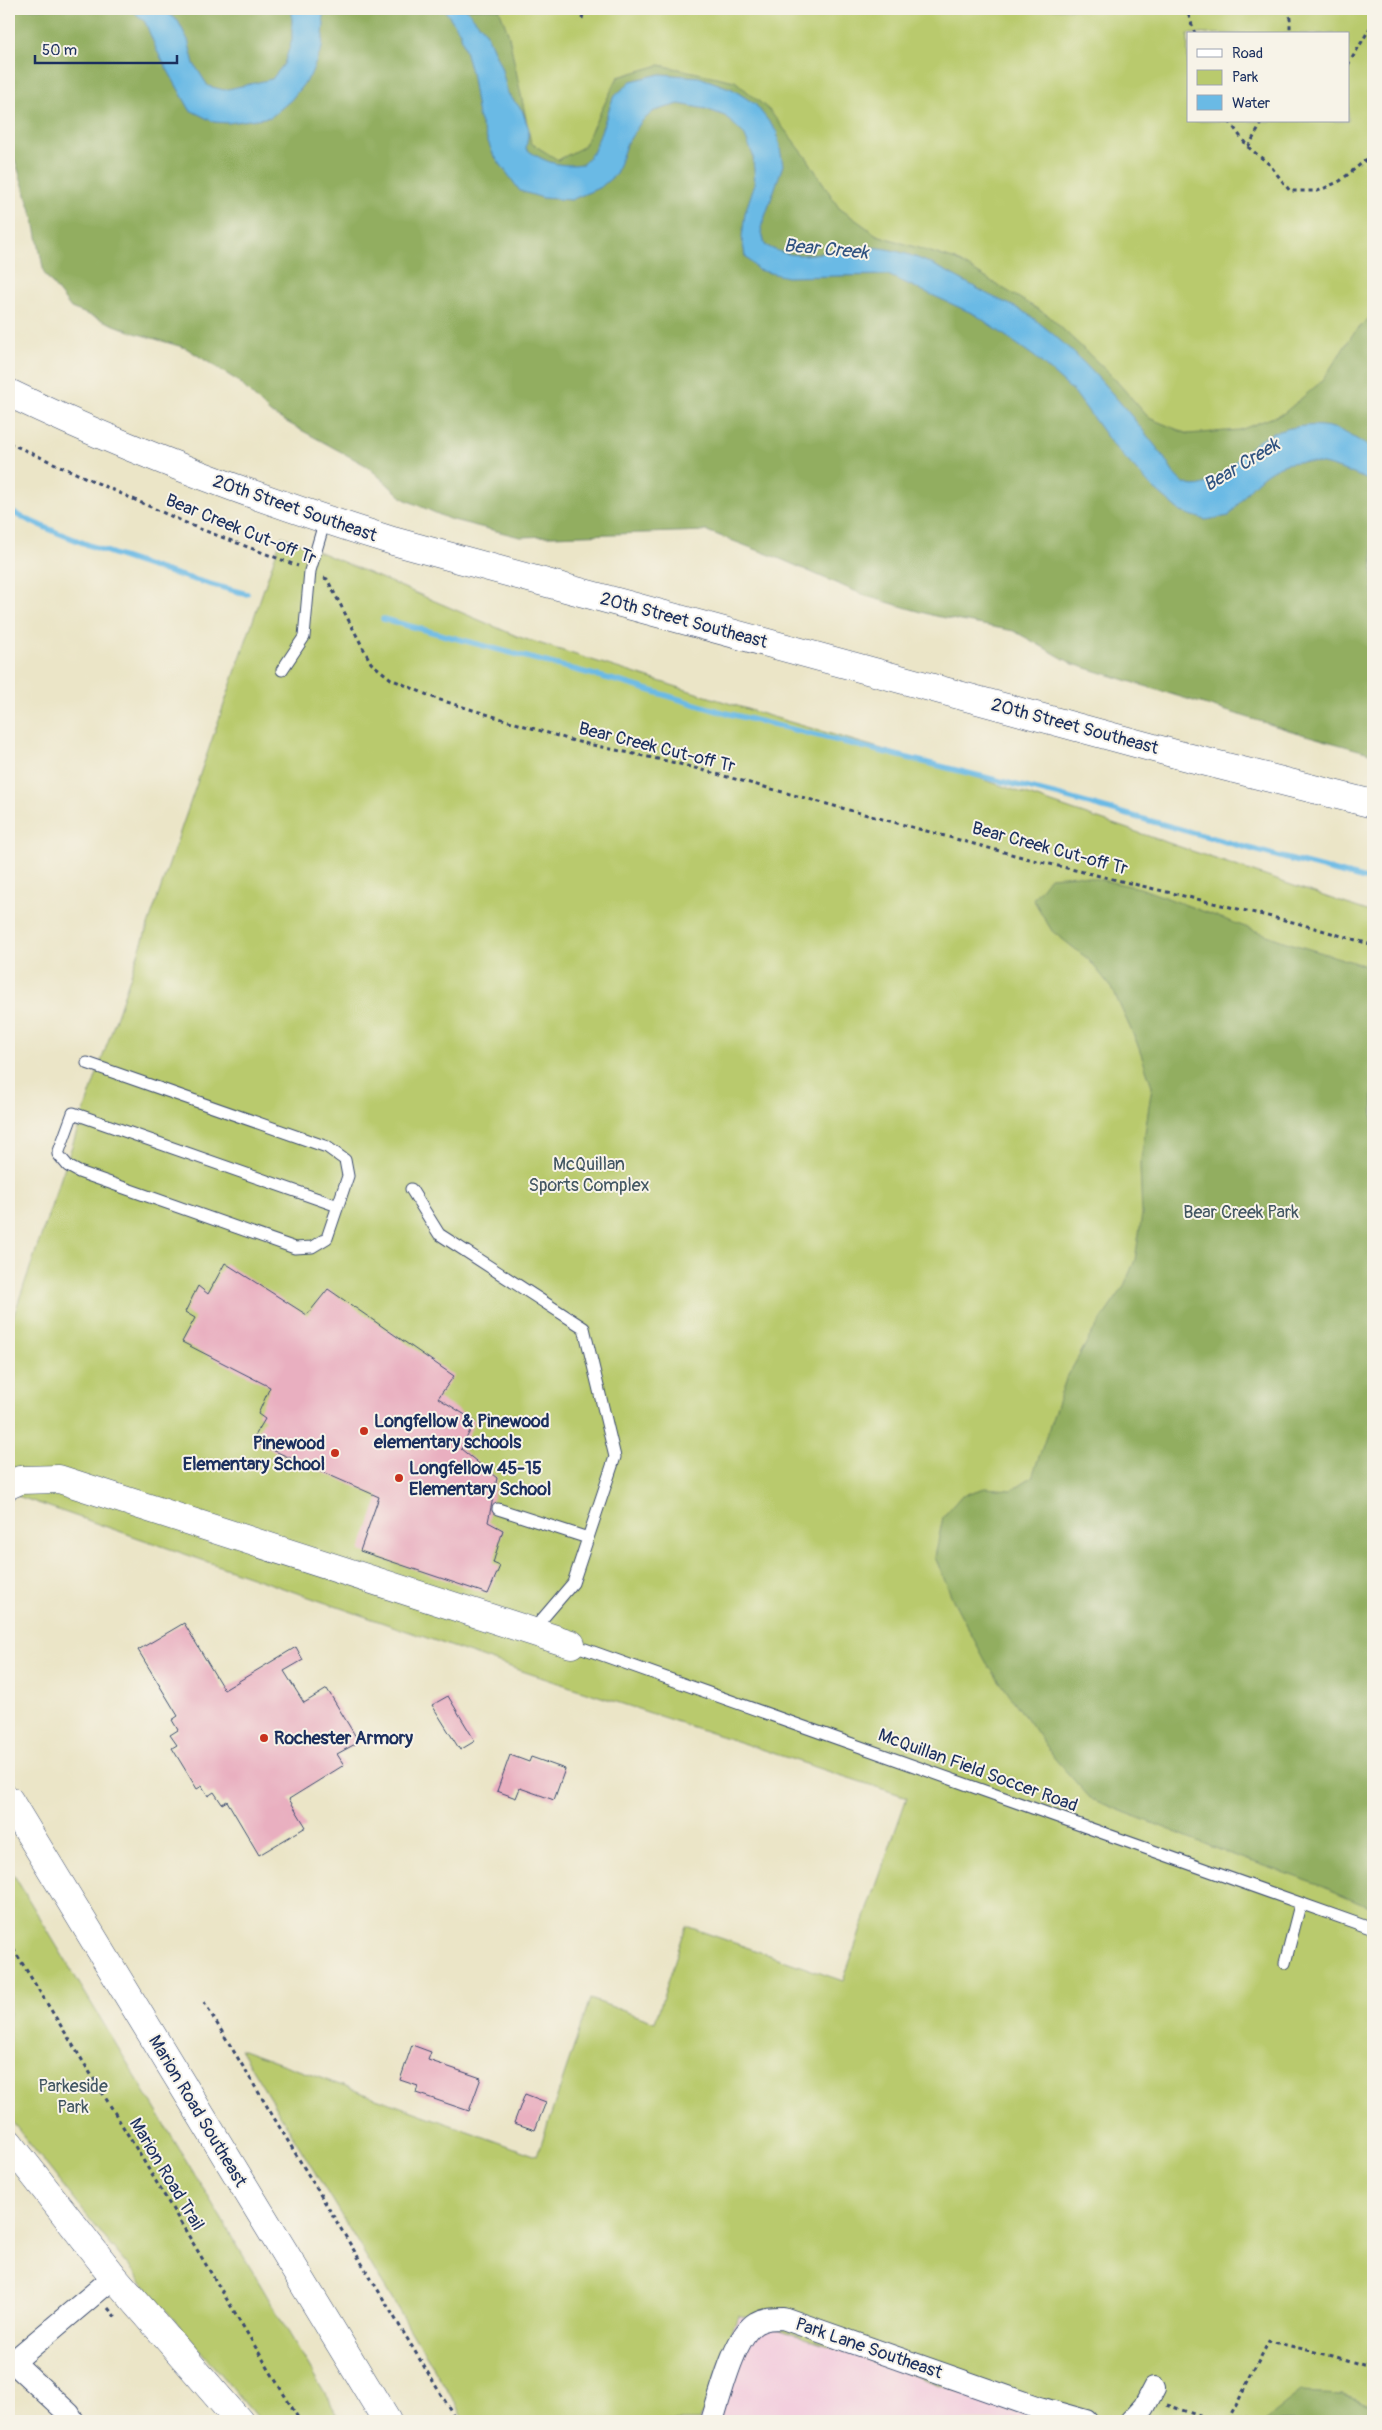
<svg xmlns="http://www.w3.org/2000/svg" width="1382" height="2430" viewBox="0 0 1382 2430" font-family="Pangolin,sans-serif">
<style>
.built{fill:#f3cfde}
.green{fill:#b9ca6d;stroke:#6a7c66;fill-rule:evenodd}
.forest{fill:#92ae60;stroke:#566e5f}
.water{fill:#6abae5;stroke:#4274a2}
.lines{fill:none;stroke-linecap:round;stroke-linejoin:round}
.stream{stroke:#6abae5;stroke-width:5.5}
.building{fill:#e9afc0}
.service-casing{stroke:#3a4a6e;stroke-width:13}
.minor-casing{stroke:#3a4a6e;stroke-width:24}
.tertiary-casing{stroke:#3a4a6e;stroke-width:29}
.secondary-casing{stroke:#3a4a6e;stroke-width:29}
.path{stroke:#3a4a6e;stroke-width:3;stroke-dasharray:4 4;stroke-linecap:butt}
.service{stroke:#fff;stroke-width:11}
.minor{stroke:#fff;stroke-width:22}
.tertiary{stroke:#fff;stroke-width:28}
.secondary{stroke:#fff;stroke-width:28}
.poi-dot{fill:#c8321e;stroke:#f7f3e8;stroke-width:2}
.labels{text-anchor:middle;stroke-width:4;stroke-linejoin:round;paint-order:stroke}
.street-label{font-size:18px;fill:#1b2f5e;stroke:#f7f3e8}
.park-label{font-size:18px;fill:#425662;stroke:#f7f3e8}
.poi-label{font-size:18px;font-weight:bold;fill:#1b2f5e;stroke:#f7f3e8;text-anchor:start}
.water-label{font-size:19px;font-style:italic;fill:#2f5280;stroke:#f7f3e8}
</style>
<rect width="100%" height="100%" fill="#f7f3e8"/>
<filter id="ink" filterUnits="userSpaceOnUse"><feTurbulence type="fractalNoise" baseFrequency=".02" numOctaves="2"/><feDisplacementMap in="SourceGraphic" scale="10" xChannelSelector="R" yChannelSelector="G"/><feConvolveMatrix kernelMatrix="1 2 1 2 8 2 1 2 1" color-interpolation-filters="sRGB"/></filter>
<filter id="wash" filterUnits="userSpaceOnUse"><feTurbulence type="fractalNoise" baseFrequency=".0096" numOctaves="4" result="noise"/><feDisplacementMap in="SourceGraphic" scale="20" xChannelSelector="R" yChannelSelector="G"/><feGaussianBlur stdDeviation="1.12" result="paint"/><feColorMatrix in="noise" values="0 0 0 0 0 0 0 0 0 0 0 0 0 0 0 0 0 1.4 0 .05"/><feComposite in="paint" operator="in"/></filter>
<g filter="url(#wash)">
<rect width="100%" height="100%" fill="#ebe5c7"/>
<!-- built -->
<path class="built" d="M738 2315 1045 2421H700Z"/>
<!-- green -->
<path class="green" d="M344 9H1373V382L1211 456 591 235ZM1188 34H1348V121H1188Z
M282 536 519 637 766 715 964 773 1373 913V2421H1045L738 2315 700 2421H466L240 2049 537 2156 590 1999 655 2022 686 1926 843 1981 907 1797 528 1673 9 1493V1329Z
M9 1867 221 2218 341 2421H260L109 2243 9 2118Z"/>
<!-- forest -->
<path class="forest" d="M9 9H499L508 32 531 143 558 160 583 147 618 77 660 65 735 81 769 110 807 158 839 208 877 235 956 260 1049 316 1113 377 1149 418 1188 434 1240 430 1284 413 1322 381 1353 334 1373 314V754L1295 732 1073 664 1014 631 935 616 866 596 778 558 707 531 520 537 449 519 404 499 367 466 270 413 238 381 186 348 135 333 71 308 44 273 34 220 15 160 9 153Z
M1077 875 1140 888 1286 942 1373 968V1908L1319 1885 1225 1852 1091 1799 1055 1759 986 1662 953 1600 935 1557 943 1517 962 1495 985 1488 1011 1490 1032 1477 1066 1379 1092 1333 1123 1288 1135 1260 1142 1214 1140 1166 1152 1086 1137 1043 1112 988 1088 959 1052 931 1033 899 1050 877Z
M1300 2392 1343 2394 1373 2405V2421H1263Z"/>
<!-- water -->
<path class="water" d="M131 9H162L178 21 188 40 194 64 208 86 224 90 272 79 284 64 292 40V9H322L324 24 322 48 310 76 291 100 271 117 228 123 214 122 190 110 157 51 145 22Z
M444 9H466L486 32 501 67 508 94 522 110 529 129 526 149C546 163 559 167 583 164L594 151 613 98 631 81 660 74 699 77 732 89 755 104 777 132 783 165 761 228 765 245C801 266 827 247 864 247 911 247 950 274 989 295 1003 302 1020 308 1033 318 1082 355 1122 403 1160 452 1169 463 1174 481 1189 485 1213 492 1241 452 1260 440 1278 428 1308 423 1329 427 1344 430 1361 442 1373 449V482C1336 467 1297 447 1261 478 1249 488 1239 503 1229 516L1206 520 1181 512 1153 488 1112 444 1075 393 1035 357 976 315 888 275 787 277 758 270 745 256 742 237 745 213 755 183 753 155 744 134 725 116 706 109 679 104 654 111 641 122 626 145 616 174 601 187 571 200 543 198 520 191 493 154 478 116 471 72 460 32Z"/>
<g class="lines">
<!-- stream -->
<path class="stream" d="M9 511C85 548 165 573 247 594
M383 619 625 683 718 711 1057 795 1284 858 1373 881"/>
</g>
<g id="blocks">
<!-- building -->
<path class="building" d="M225 1263 307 1315 328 1289 454 1376 438 1398 475 1421 461 1449 497 1478 488 1522 503 1530 493 1563 500 1566 488 1594 360 1551 379 1497 252 1441 265 1419 258 1414 270 1387 182 1342 195 1318 185 1312 198 1286 208 1294Z
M184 1623 224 1690 296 1647 303 1660 284 1671 304 1703 327 1689 359 1742 337 1754 344 1765 289 1799 306 1827 259 1855 227 1801 222 1804 214 1792 208 1796 202 1786 197 1789 172 1748 177 1745 170 1735 178 1730 172 1720 178 1716 138 1650Z
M448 1696 475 1741 460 1750 432 1705Z
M510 1755 529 1762 531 1757 565 1769 554 1800 520 1788 516 1798 497 1791Z
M412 2045 431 2052 428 2060 481 2078 469 2111 416 2093 418 2086 400 2080Z
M525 2094 546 2102 535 2130 514 2123Z"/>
</g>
</g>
<g filter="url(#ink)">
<use href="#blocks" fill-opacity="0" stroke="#3a4a6e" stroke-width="1"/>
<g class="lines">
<!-- service casing -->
<g class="service-casing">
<path id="service" d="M282 670 304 637 310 571 325 520
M87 1063 327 1147 345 1160 348 1176 327 1238 312 1247 295 1248 79 1172 68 1166 58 1154 73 1113 338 1206
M411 1189 439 1234 584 1328 615 1457 573 1583 532 1631
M498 1509 588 1538
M571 1644 1373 1929
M1285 1963 1300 1905"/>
</g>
<!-- minor casing -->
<g class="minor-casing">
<path id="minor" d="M9 2362H13L114 2277
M13 2362 69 2414 73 2421
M712 2421C720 2397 734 2336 756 2323 765 2318 773 2318 783 2318L1036 2407 1086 2421
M1131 2421 1144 2407 1154 2388"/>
</g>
<!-- tertiary casing -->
<g class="tertiary-casing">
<path id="tertiary" d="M9 393C133 453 261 500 393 541L1183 756 1373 804
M9 1485 20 1480 59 1479 571 1644
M9 2143 114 2277 239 2421"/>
</g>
<!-- secondary casing -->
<g class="secondary-casing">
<path id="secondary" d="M9 1800 387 2421"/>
</g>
<!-- path -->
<path class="path" d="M1183 9 1189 16 1195 34
M1286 9 1290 18V34
M582 19 584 9
M1348 65 1373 23
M1229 121 1248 147 1269 164 1290 191H1318L1340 181 1373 154
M1248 147 1259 128 1261 121
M9 443 195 527 298 566
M324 578 327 579 371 663 391 679 437 699 574 741 676 763 1033 860 1297 923 1373 945
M9 1942 113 2110 300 2421
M204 2002 457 2421
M108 2308 117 2319
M1167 2405 1215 2421
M1228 2421 1269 2341 1333 2356 1373 2368"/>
<!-- service -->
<use href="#service" class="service"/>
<!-- minor -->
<use href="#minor" class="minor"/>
<!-- tertiary -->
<use href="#tertiary" class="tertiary"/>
<!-- secondary -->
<use href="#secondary" class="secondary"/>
</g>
</g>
<!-- markers -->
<g class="poi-dot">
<circle cx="364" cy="1431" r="5"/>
<circle cx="335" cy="1453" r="5"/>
<circle cx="399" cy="1478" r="5"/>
<circle cx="264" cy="1738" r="5"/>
</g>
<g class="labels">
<!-- street labels -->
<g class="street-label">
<text transform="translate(295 508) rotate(19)" y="6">20th Street Southeast</text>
<text transform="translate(241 529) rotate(22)" y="6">Bear Creek Cut-off Tr</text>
<text transform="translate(684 620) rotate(15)" y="6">20th Street Southeast</text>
<text transform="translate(1075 726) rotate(15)" y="6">20th Street Southeast</text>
<text transform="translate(657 747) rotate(14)" y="6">Bear Creek Cut-off Tr</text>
<text transform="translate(1050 848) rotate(15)" y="6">Bear Creek Cut-off Tr</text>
<text transform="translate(978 1770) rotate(20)" y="6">McQuillan Field Soccer Road</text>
<text transform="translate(198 2111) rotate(59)" y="6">Marion Road Southeast</text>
<text transform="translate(167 2174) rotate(59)" y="6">Marion Road Trail</text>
<text transform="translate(869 2348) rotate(19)" y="6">Park Lane Southeast</text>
</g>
<!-- park labels -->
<g class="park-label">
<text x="589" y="1170">McQuillan<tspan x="589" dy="21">Sports Complex</tspan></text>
<text x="1241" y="1218">Bear Creek Park</text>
<text x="73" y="2092">Parkeside<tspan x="73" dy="21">Park</tspan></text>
</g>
<!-- poi labels -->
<g class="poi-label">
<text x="374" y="1427">Longfellow &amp; Pinewood<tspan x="374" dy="21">elementary schools</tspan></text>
<text x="325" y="1449" text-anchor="end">Pinewood<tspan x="325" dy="21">Elementary School</tspan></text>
<text x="409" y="1474">Longfellow 45-15<tspan x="409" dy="21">Elementary School</tspan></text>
<text x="274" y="1744">Rochester Armory</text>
</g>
<!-- water labels -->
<g class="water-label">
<text transform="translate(826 248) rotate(5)" y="7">Bear Creek</text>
<text transform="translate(1241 464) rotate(-31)" y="7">Bear Creek</text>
</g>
</g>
<!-- margin -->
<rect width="1382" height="2430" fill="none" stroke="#f7f3e8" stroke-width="30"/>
<!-- legend -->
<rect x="1187" y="32" width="162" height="90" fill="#f7f3e8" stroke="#9fa5b1"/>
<rect x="1197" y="49" width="25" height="8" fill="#ffffff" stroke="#9fa5b1"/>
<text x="1232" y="58" font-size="15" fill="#1b2f5e">Road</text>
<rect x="1197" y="70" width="25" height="15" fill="#b9ca6d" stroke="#9fa5b1"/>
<text x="1232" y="82" font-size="15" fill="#1b2f5e">Park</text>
<rect x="1197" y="95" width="25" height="15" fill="#6abae5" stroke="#9fa5b1"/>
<text x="1232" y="108" font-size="15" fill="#1b2f5e">Water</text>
<!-- scale -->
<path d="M35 55v8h142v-8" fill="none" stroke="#1b2f5e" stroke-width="2.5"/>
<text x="42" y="55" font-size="15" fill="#1b2f5e" stroke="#f7f3e8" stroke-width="4" paint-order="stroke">50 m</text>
</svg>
